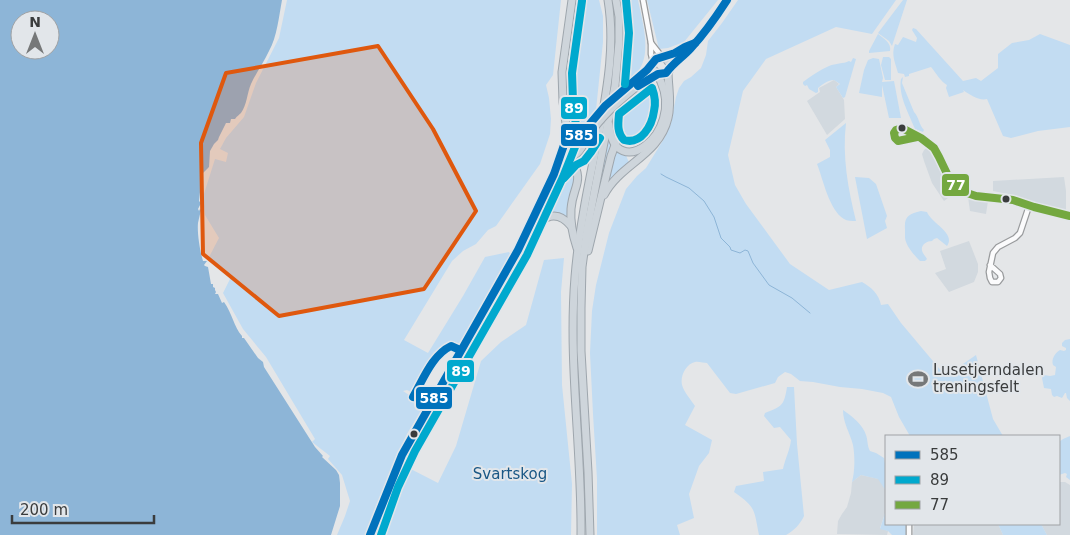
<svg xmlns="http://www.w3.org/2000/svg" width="1070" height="535" font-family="'DejaVu Sans',sans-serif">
  <rect width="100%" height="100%" fill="#e4e6e8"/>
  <g fill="#d2d9df">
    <path d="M834 80 839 84 836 87 844 100 845 119 827 135 807 101 820 92 819 88Z"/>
    <path d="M928 147 935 155 945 178 954 190 952 195 944 201 932 183 924 161 922 154 924 150Z"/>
    <path d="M1064 177 1066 191V212L1028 202 1018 196 993 191V181Z"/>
    <path d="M968 197 988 201 986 214 970 211Z"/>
    <path d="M969 241 978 264V272L974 282 949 292 935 273 946 269 940 251Z"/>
    <path d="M861 475 879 479 886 491V510L880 528 888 531 887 535 837 534 838 521 842 514 847 507 851 493 852 482Z"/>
    <path d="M1060 482H1065L1070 485V535H1047L1041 524H1059V483Z"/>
    <path d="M914 524H998L1003 535H913Z"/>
  </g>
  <g fill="#c2dcf2">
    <path d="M287 0H561L553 75 546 85 549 98 551 119 550 134 540 164 496 226 488 230 476 244 463 251 452 261 404 340 428 353 463 296 485 257 509 252 511 255 461 343 449 344 444 347 436 357 423 378 419 381 411 392 407 390 403 391 424 405V408C418 416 412 425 407 434 391 466 379 501 366 535H337L345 516 350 501 342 475 328 459 330 456 312 442 315 439 266 357 243 329 223 293 230 279 226 270 208 259 219 238 205 215 203 197 215 159 226 162 228 153 220 149 226 138 244 117 256 83 279 38Z"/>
    <path d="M576 0H599L603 16V42L596 110 582 125 578 127 570 120 567 111 566 82Z"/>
    <path d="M621 0H638C642 20 652 52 639 70 635 77 627 80 620 84L623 60 625 37Z"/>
    <path d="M647 0H718L684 42 668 48 659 49Z"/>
    <path d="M738 0H896L872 34 836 27 766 59 743 91 728 155 735 185 746 204 790 264 829 290 862 282C871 287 879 294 881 305L888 304 901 323 943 373H950L976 355 993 419 1003 436H910L899 417 891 397 883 393 862 389 840 387 813 382 800 381 791 374 785 372 778 377 775 383 736 394 730 393 707 363C704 363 698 361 695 362 686 364 680 376 682 385 684 392 691 400 695 406L685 425 712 440 709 453 699 466 689 494 694 518 677 525 680 535H597V479L593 414 590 353 592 311 596 285 609 233 626 189 637 176 646 168 665 137 671 123 676 97 679 88 684 81 691 77 701 68 706 55 708 41 722 23Z"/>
    <path d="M903 0H907L892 46 889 41 878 33Z"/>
    <path d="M913 28 916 29 963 81 976 78 981 81 998 68V54L1012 43 1029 40 1040 34 1070 45V127L1038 131 1011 138 1003 136 987 99C979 101 970 95 963 90L964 92 949 97 946 88 947 85C941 82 936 73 931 67L909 74V76L905 77 904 74 898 73C895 62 891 55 895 44L898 45 903 37 916 42 917 38 912 30Z"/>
    <path d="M878 34C883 38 892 43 890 51L869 53V51Z"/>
    <path d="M883 57H889L891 59V80H885L881 65Z"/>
    <path d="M853 58 856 59 845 97 843 98 836 87 840 84 834 80C828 80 823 84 818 88V92L816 93 809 89 807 85 805 86 803 84V82C811 76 820 70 829 66 836 63 843 64 849 61L851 62Z"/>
    <path d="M873 58 879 59 883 78 882 82 894 81 901 118H889L882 85V97L859 93 864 70 868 60Z"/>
    <path d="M903 77 902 83 914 112C919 117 919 125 924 130L923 132 915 129C909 114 898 95 901 79Z"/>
    <path d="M654 82 658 91 657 114 650 131 641 139 628 141 623 134 618 109 645 86Z"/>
    <path d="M846 123C842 156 848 189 856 221 852 221 847 221 844 219 829 210 823 179 817 164L830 157V150L825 140Z"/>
    <path d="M607 135 612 146 593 214Z"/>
    <path d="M615 149 626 154 627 158 630 164 607 186Z"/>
    <path d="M569 161 576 173 568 219 563 216 534 222 557 173Z"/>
    <path d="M855 177 869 178 876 184 887 216 885 221 887 228 867 239Z"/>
    <path d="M921 211 927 212C932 224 956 233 947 246L937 238 934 239 932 241C926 241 919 246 923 253 924 255 926 257 927 259L925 261H920C914 255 906 246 905 238 905 235 905 232 905 229 904 216 909 214 921 211Z"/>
    <path d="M564 258 561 292 562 385 572 484 571 535H374L390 488 401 464 438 483 456 446 481 361 501 342 526 325 544 260Z"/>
    <path d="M1070 339V401L1067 398 1066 393H1065L1062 398 1057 396 1054 397 1052 395 1051 389 1044 388 1042 378 1044 375 1050 376 1055 375 1056 367 1053 365C1051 359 1055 353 1060 350L1064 351 1066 350V348L1062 346V343L1065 340Z"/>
    <path d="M787 387H794L797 444 804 516C801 523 794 531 786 535H759C754 510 756 507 734 492L736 486 764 481 763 472 783 469C785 459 790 450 791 440L780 427 774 428 764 416 765 413C782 406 784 406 787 387Z"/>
    <path d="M843 410C852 416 863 425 866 435 868 440 867 446 870 451L876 453 884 458 886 469V491L878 479 861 475 852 482C855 471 855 456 853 445 850 433 843 423 843 410Z"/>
    <path d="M1070 434V480L1066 477 1067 474 1065 473 1059 475V442L1063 439 1070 436Z"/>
    <path d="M886 510V524H906V535H892L888 531 880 529Z"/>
    <path d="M998 524H1041L1047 535H1003Z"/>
  </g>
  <path fill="#8db5d7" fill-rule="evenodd" d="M0 0H282C279 16 277 37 269 51 264 62 256 73 251 84 247 93 247 105 241 113 239 115 237 116 235 119H231L230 123H226L219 137 218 140 214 144 210 151 209 167 203 173V182L201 183 199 201 201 203 198 209 199 211 200 209 201 210C200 214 199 218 198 223 197 233 200 251 203 261H207L204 265 205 266 208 267 211 284H213V287L215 288V290L216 292 215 294H218L222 303 224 302C232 313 234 327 242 336V338H244L258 358 263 362 264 367 315 447 323 456 322 457 336 470 339 475 340 483V506L331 535H0ZM20 20H50V50H20Z"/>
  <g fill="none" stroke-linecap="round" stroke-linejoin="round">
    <path stroke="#8db5d7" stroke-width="1" d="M661 174 666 177 689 188 704 201 714 217 721 238 730 247 731 250 740 253 745 250 748 251 753 263 769 285 792 298 810 313"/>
    <defs>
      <g id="minor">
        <path d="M643 0 651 43V54L653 62"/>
        <path d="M651 43 662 57"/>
        <path d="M917 137 898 141 895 138 894 133 896 130 902 128C913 134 929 141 937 152 944 164 945 179 958 188 972 199 994 197 1010 200 1017 201 1022 204 1029 206 1042 210 1056 212 1070 216"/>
        <path d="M990 265 1000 274 1001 278 998 282H992L990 278 989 272 993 253 998 247 1015 238 1020 233 1029 206"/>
        <path d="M909 535V524"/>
      </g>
      <g id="major">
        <path d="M664 57 675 53 694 43"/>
        <path d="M670 67 689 50 706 31 727 0"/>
        <path d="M556 172 570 157"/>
        <path d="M370 535 402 455 518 250 554 174 563 149"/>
      </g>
      <g id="highway">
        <path d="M572 0 562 72 563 102 567 131 563 148 564 153 570 157C579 155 583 145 587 138"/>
        <path d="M634 80 647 70 656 59 662 57C668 59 674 67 667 73 662 76 663 74 658 74 652 75 645 80 640 84"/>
        <path d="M609 125C615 185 684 133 661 82 659 79 660 76 658 74 657 72 654 71 653 69L652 64"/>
        <path d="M565 144 584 131"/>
        <path d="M571 157C585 184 573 184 571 209 570 222 573 236 577 248"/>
        <path d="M604 195C621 163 659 156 668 118 672 102 668 87 668 71"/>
        <path d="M525 236C539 221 554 205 571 226"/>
        <path d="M588 251 611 156 618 137V128L613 104"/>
        <path d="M581 535C582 449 568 363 575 277 579 227 590 177 600 128 608 85 615 43 608 0"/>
        <path d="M590 535 588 472 581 351V308L582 267 587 230 615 86 619 42V17L616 0"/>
      </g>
    </defs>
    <use href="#minor" stroke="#999b9d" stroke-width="7"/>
    <use href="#major" stroke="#9ea6ad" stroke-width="8"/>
    <use href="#highway" stroke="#9ea6ad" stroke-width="9"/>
    <use href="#minor" stroke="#fbfbfc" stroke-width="4.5"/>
    <use href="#major" stroke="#e1e4e8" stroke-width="5.5"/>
    <use href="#highway" stroke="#ced5db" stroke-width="7"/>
    <defs>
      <g id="highway-bridge">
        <path d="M584 131 609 102 634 80"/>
        <path d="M587 138C601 116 620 100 640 84"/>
      </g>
    </defs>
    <use href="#highway-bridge" stroke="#9ea6ad" stroke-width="9" stroke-linecap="butt"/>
    <use href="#highway-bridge" stroke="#ced5db" stroke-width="7"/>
    <defs>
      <g id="bus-1">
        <path d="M638 86 658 74 666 73C673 63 683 57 691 48 705 33 716 17 727 0"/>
        <path d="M413 397C423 380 432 355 451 346L460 350"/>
        <path d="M370 535 402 455 518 250 554 174 564 145 583 132 605 106 647 70 656 59 675 53 685 47 695 43"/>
      </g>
      <g id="bus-2">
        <path d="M625 84 629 33 626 0"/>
        <path d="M652 88C655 96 656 103 654 111 652 126 641 145 624 140 617 133 618 124 619 114Z"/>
        <path d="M564 178 576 165 584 161 591 152 600 138"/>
        <path d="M381 535 398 487 415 451 527 255 563 177 575 147 577 134 573 101 572 73 582 1"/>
      </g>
      <path id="bus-3" d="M917 137 898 141 895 138 894 133 896 130 902 128 921 138 934 148 939 157 950 180 954 184 964 192 976 196 1013 200 1034 207 1070 216"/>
    </defs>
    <use href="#bus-1" stroke="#e2e6ea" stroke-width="11"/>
    <use href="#bus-2" stroke="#e2e6ea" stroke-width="11"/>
    <use href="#bus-3" stroke="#e2e6ea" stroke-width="11"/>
    <use href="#bus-1" stroke="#0072bc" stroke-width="8"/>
    <use href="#bus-2" stroke="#00a9ce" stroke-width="8"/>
    <use href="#bus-3" stroke="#74a840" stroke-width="8"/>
  </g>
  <path fill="#df580e" fill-opacity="0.2" stroke="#df580e" stroke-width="4" stroke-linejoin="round" d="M378 46 433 129 476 211 424 289 279 316 203 254 201 143 226 73Z"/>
  <defs>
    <symbol id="stadium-bare" viewBox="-9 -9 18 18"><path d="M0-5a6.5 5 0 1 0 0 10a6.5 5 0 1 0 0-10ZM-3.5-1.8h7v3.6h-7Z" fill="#767879" stroke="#e2e6ea" stroke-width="2.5" paint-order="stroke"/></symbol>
  </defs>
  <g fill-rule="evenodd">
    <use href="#stadium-bare" x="904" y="365" width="28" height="28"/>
  </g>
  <g fill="#3a3c3d" stroke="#e2e6ea" stroke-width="2">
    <circle cx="902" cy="128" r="4.5"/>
    <circle cx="1006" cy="199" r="4.5"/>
    <circle cx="414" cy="434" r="4.5"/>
  </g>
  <g text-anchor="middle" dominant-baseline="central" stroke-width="4" stroke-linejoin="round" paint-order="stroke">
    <g font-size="15" fill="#3a3c3d" stroke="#e2e6ea" text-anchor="start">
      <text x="933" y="370">Lusetjerndalen<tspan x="933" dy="17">treningsfelt</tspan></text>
    </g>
    <g font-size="15" fill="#195785" stroke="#e2e6ea">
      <text x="510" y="474">Svartskog</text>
    </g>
  </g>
  <g stroke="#e2e6ea" stroke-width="2">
    <rect x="560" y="96" width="28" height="24" rx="5" fill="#00a9ce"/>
    <rect x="560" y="123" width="38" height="24" rx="5" fill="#0072bc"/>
    <rect x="941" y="173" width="29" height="24" rx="5" fill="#74a840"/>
    <rect x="446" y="359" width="29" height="24" rx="5" fill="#00a9ce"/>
    <rect x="415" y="386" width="38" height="24" rx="5" fill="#0072bc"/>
  </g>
  <g font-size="14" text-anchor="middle" font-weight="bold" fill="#fff">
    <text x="574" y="113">89</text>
    <text x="579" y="140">585</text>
    <text x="956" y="190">77</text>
    <text x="461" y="376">89</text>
    <text x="434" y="403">585</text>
  </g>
  <rect x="885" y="435" width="175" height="90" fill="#e2e6ea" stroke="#9fa2a5"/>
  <rect x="895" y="451" width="25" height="8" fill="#0072bc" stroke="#9fa2a5"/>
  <text x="930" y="460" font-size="15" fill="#3a3c3d">585</text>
  <rect x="895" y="476" width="25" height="8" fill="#00a9ce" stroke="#9fa2a5"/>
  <text x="930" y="485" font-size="15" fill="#3a3c3d">89</text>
  <rect x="895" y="501" width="25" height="8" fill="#74a840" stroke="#9fa2a5"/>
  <text x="930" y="510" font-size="15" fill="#3a3c3d">77</text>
  <g transform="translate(35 35)"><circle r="24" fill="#e2e6ea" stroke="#9fa2a5"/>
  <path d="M0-4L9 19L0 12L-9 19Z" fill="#767879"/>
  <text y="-8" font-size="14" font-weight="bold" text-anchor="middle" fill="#3a3c3d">N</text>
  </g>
  <path d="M12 515v8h142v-8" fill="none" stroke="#3a3c3d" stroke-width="2.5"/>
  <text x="20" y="515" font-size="15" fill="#3a3c3d" stroke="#e2e6ea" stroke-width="4" paint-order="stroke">200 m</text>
</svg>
